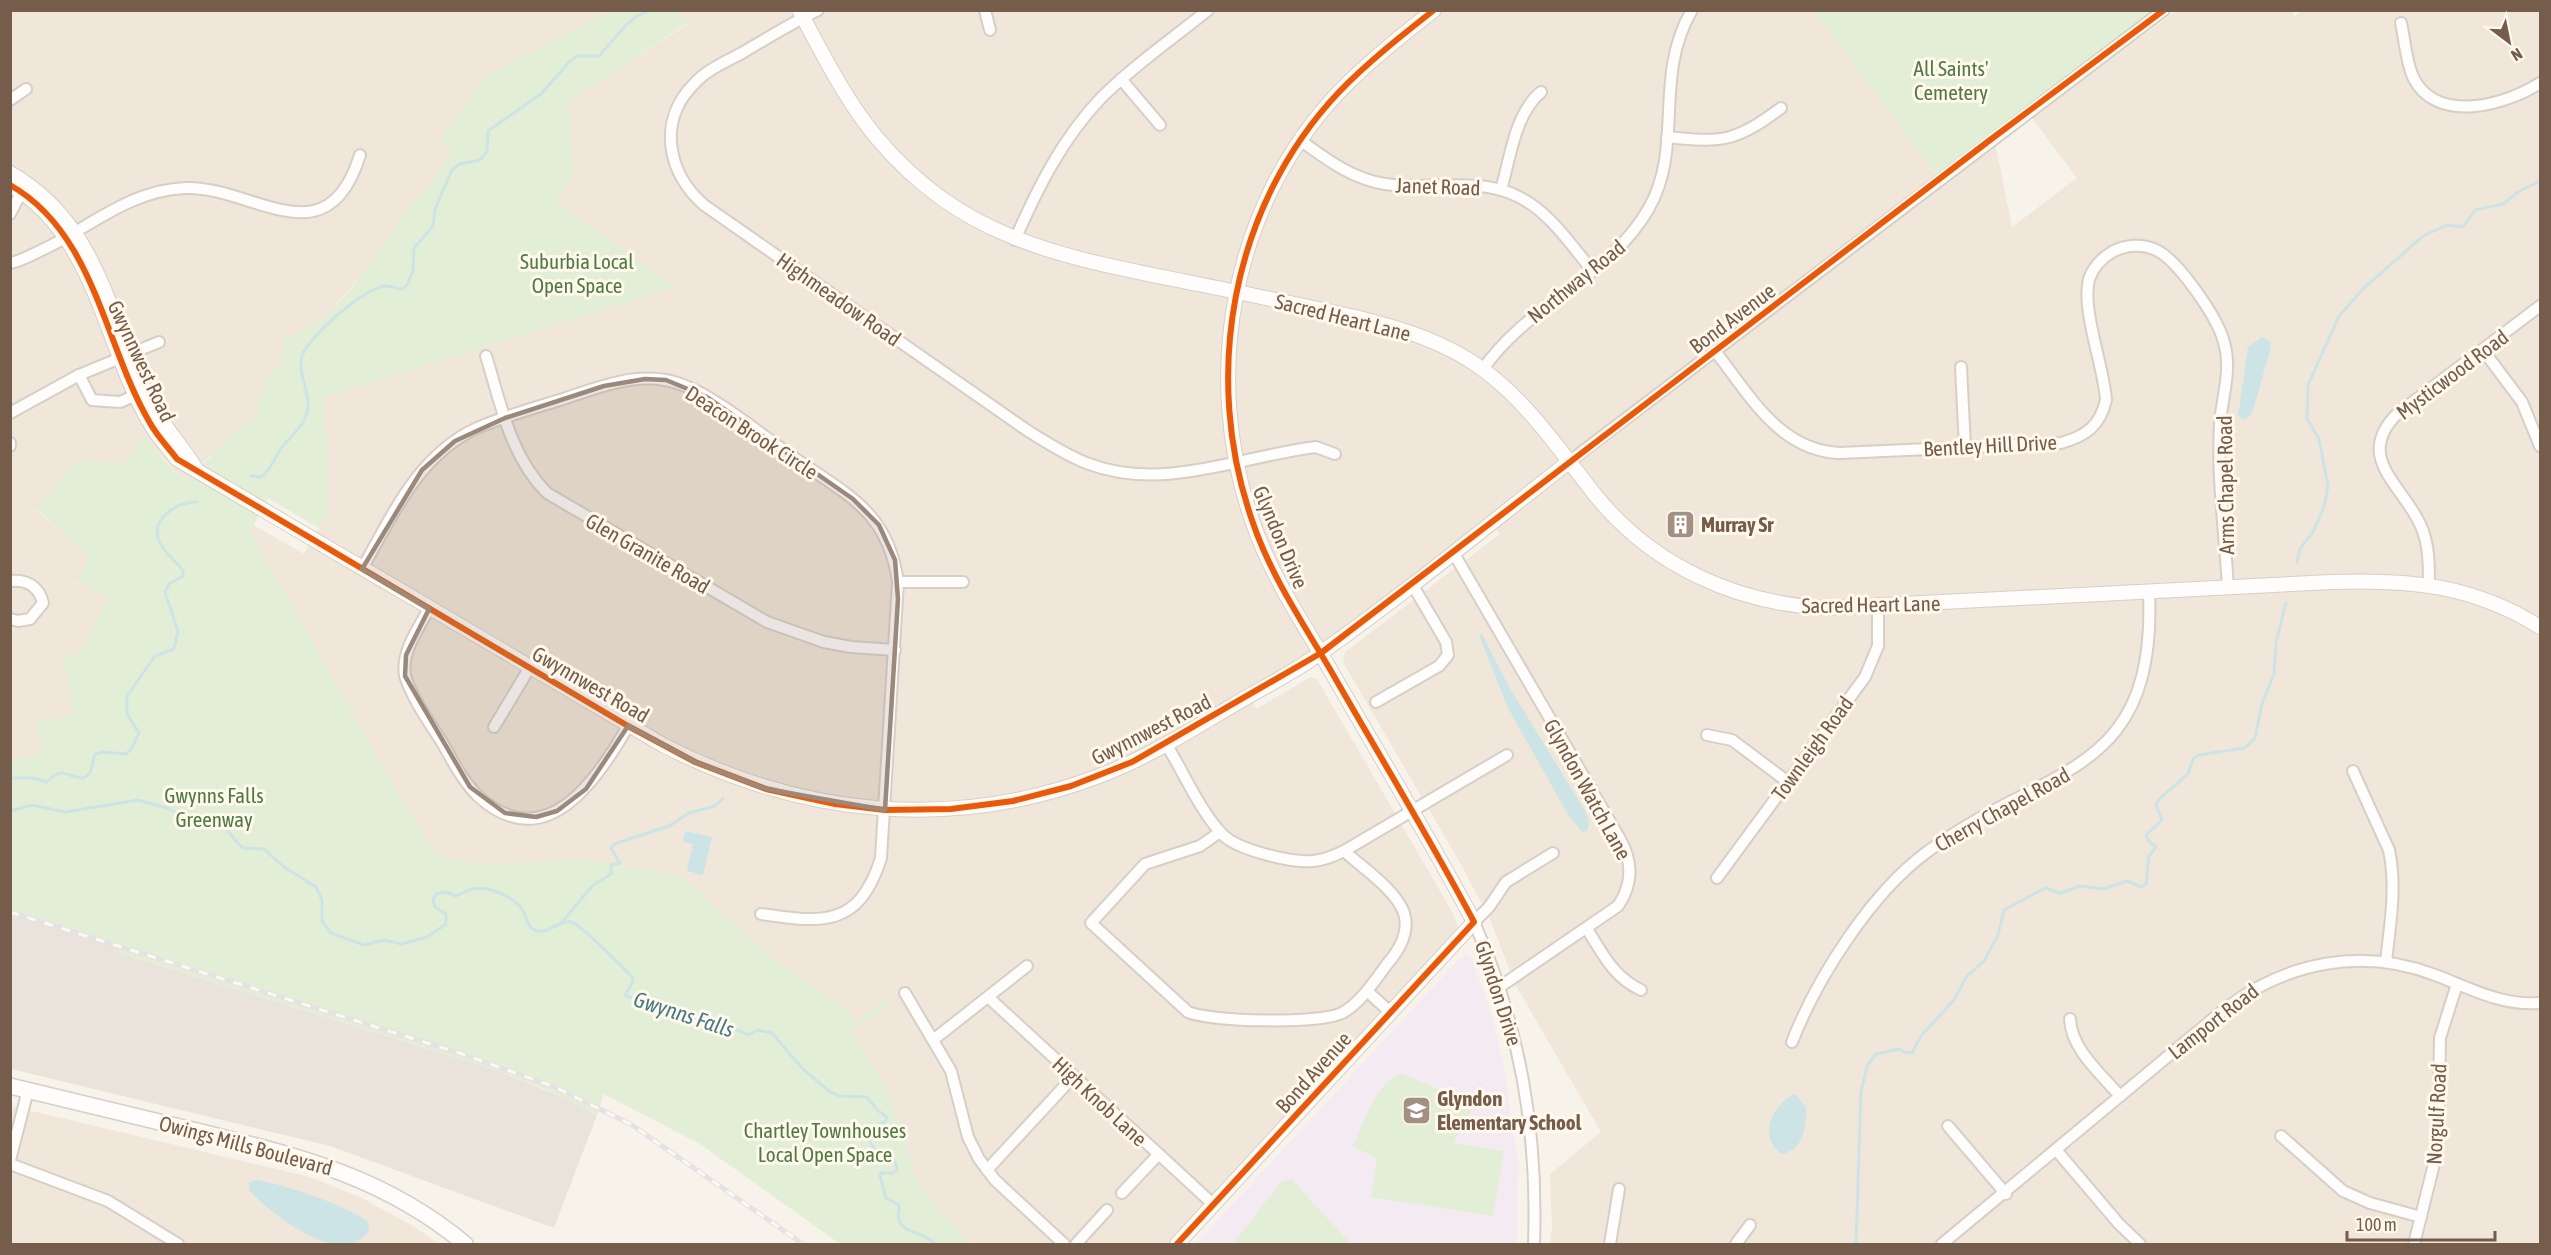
<svg xmlns="http://www.w3.org/2000/svg" width="2551" height="1255" font-family="'Asap Condensed',sans-serif">
  <rect width="100%" height="100%" fill="#f7f3eb"/>
  <g fill="#f0e6d9">
    <path d="M2291 10 2295 16 2302 10 2540 11V1244H1550L1552 1229 1550 1174 1601 1132 1515 984 1490 919 1459 861 1343 662 1345 652 1500 534 1492 523 1249 697 1256 709 1311 677 1317 679 1454 915 1458 928 1252 1151 1170 1244H972L936 1207 924 1191 914 1173 888 1091 852 1031 888 998 856 1023 848 1010 772 958 534 864 485 865 437 856 403 802 250 532 252 524 304 554 328 512V442L322 398 675 287 555 202 574 175 568 102 689 23 677 11H1814L1942 183 1995 142 2012 227 2077 178 2032 118 2176 11Z"/>
    <path d="M10 11H610L486 76 439 141 453 146 433 181 409 206 367 269 322 320 285 339 280 364 267 378 254 420 183 479 156 450 124 464 79 460 36 509 88 555 84 570 75 581 109 598 77 658 61 650 76 714 36 723 42 753 11 760Z"/>
    <path d="M11 1106 310 1177 360 1197 413 1226 439 1244H11Z"/>
  </g>
  <path fill="#eae3dc" d="M11 910 121 945 119 953 496 1070 572 1101 597 1115 554 1228 330 1146 11 1069Z"/>
  <path fill="#f4eaf2" d="M1467 955 1472 959 1492 1016 1505 1072 1518 1164 1517 1244H1196L1459 959Z"/>
  <g fill="#e3eed6">
    <path d="M610 11H683L679 13 689 22 568 102 574 175 555 202 676 287 322 398 328 442V512L319 528 268 498 250 532 403 802 437 856 485 865 584 859 682 876 772 958 848 1010 856 1023 888 998 890 1005 852 1031 888 1091 914 1173 924 1191 936 1207 972 1244H840L700 1144 604 1094 597 1115 547 1090 496 1070 119 953 121 945 11 910 10 760 42 753 35 723 75 714 61 650 77 658 108 598 75 580 84 570 88 555 36 508 79 460 124 464 144 434 163 459 183 479 212 456 243 423 254 420 267 378 280 364 285 339 322 320 349 291 367 269 409 206 433 181 453 146 439 141 486 76Z"/>
    <path d="M1814 11H2157L1938 177Z"/>
    <path d="M1401 1073 1473 1104 1468 1119 1453 1143 1504 1151 1493 1216 1371 1197 1377 1159 1353 1146C1364 1121 1375 1084 1401 1073Z"/>
    <path d="M1292 1180 1351 1244H1233L1282 1181Z"/>
  </g>
  <g fill="#cde4e7">
    <path d="M2262 337 2271 342 2270 350 2254 407 2250 416 2244 420 2238 416 2248 347Z"/>
    <path d="M1482 634 1508 685 1585 811 1589 823 1587 830 1582 832 1567 813 1507 706 1479 635Z"/>
    <path d="M685 831 712 837 703 875 687 871 693 844 683 842Z"/>
    <path d="M1795 1094 1806 1107C1806 1126 1804 1150 1782 1154 1757 1138 1772 1104 1795 1094Z"/>
    <path d="M255 1180C281 1183 349 1206 368 1222L369 1231C364 1237 357 1243 350 1244 319 1251 268 1211 249 1190V1183Z"/>
  </g>
  <g fill="none" stroke-linecap="round" stroke-linejoin="round">
    <g stroke="#cde4e7" stroke-width="3">
      <path d="M251 476 261 477C271 470 275 457 282 447 292 435 307 424 308 406 309 389 297 372 302 356 308 337 365 287 385 286 391 286 396 289 403 289L407 285 413 271 414 248 433 226 435 209 452 170 459 164 480 160 487 152 488 131 541 94 572 59 578 56H599L627 24 637 16 650 10"/>
      <path d="M2297 562 2300 549 2313 532 2324 507 2328 486 2319 439 2307 419 2308 385 2339 316 2364 288 2423 236 2447 225 2463 227 2475 210 2503 204 2518 192 2540 181"/>
      <path d="M10 778H34L47 782C64 764 65 778 84 778L90 773 95 754 103 752 126 754 132 748 139 733 127 714V696L155 656 174 649 178 631 165 592 169 584 183 576V571C176 560 165 555 159 541 150 519 178 501 196 502"/>
      <path d="M10 790V804"/>
      <path d="M10 811 32 805 65 812 138 800 167 808 193 821C198 821 202 818 207 817 223 817 232 840 243 848L264 849 284 867 316 887 322 900V921L331 933 364 945 384 940 402 944 427 937 446 924V914L435 907 433 900 436 894 446 892 456 896C461 894 467 890 473 889 487 885 514 897 522 909 526 915 526 924 533 929 545 938 559 919 572 922 578 923 625 969 632 977L633 982 625 995 663 1011 679 1009 705 1016 749 1035 757 1030 772 1033 803 1069 830 1092 840 1096 867 1097 877 1110 887 1117 885 1122 871 1128 867 1136 874 1149C885 1156 895 1153 897 1170L892 1173H881L880 1176 886 1198 899 1205C900 1210 897 1215 899 1220 903 1234 926 1232 935 1244"/>
      <path d="M562 922 593 885 611 874V865L620 863 611 848 614 844 669 826 689 813 715 806 723 798"/>
      <path d="M1856 1244 1861 1092 1867 1066 1876 1054 1899 1049 1904 1052 1912 1053 1921 1036 1954 1000 1967 976 1984 961 1998 935 2004 910 2045 888 2061 893 2080 886 2103 889 2127 881 2141 887 2146 884 2149 856 2156 847 2148 840 2146 835 2162 820 2156 805 2158 800 2188 774 2193 759 2199 755 2245 748 2255 738 2262 704 2274 674 2276 642 2286 603"/>
    </g>
    <defs>
      <g id="minor">
        <path d="M818 10C792 23 767 38 742 53 725 62 706 70 693 85 657 122 668 174 704 205L1028 431C1048 443 1067 456 1089 464 1164 492 1241 456 1316 447L1335 454"/>
        <path d="M985 10 990 30"/>
        <path d="M2401 23C2405 41 2406 61 2413 77 2436 125 2506 105 2540 83"/>
        <path d="M1121 79 1160 125"/>
        <path d="M10 100 26 89"/>
        <path d="M1667 137C1723 143 1735 142 1781 108"/>
        <path d="M1300 140C1326 159 1352 179 1385 184 1429 191 1475 176 1517 196 1549 211 1570 244 1592 270"/>
        <path d="M1501 190C1510 159 1515 113 1541 92"/>
        <path d="M10 214 24 187"/>
        <path d="M1015 240C1037 189 1062 139 1101 98 1133 66 1172 39 1208 10"/>
        <path d="M10 263C22 261 33 254 44 249 92 226 130 190 186 188 253 186 327 262 360 155"/>
        <path d="M2483 350 2522 402 2540 446"/>
        <path d="M1715 351C1749 394 1779 451 1840 453L2061 443C2086 436 2100 426 2106 400 2104 367 2081 309 2089 279 2093 268 2102 258 2112 252 2125 245 2142 243 2156 250 2178 260 2216 316 2223 339 2233 369 2222 395 2220 424 2217 478 2225 534 2228 588"/>
        <path d="M486 356C501 404 510 456 547 493L767 622 824 642 851 647 895 650"/>
        <path d="M1961 367 1965 447"/>
        <path d="M1483 369C1528 304 1610 277 1649 208 1684 146 1653 76 1692 10"/>
        <path d="M79 375 92 400 120 402 143 392"/>
        <path d="M10 413 79 375 159 342"/>
        <path d="M10 443V446"/>
        <path d="M1570 461 2164 10"/>
        <path d="M1453 552 1620 839C1633 862 1633 884 1618 906L1501 986"/>
        <path d="M362 569C392 516 418 455 477 428 505 416 534 408 563 399 596 388 630 374 665 380 705 386 761 435 796 459 849 496 888 512 898 582L881 858C859 928 822 923 761 914"/>
        <path d="M10 581C27 579 39 587 43 603L30 619 18 621 10 619"/>
        <path d="M898 582H963"/>
        <path d="M2429 584C2429 563 2429 543 2420 524 2402 485 2354 457 2397 414L2540 306"/>
        <path d="M429 609C418 629 401 652 405 676 413 700 429 722 443 744 453 762 464 783 479 797 546 857 598 779 628 726"/>
        <path d="M1376 702 1439 666 1448 655 1446 642 1412 584"/>
        <path d="M494 727 530 667"/>
        <path d="M1707 735 1732 740 1788 782"/>
        <path d="M1166 744C1183 771 1200 811 1222 834 1237 850 1292 863 1313 861 1324 860 1334 856 1344 851L1507 755"/>
        <path d="M2353 771 2389 850C2397 887 2390 924 2386 962"/>
        <path d="M1220 832 1200 846 1145 864 1091 923 1188 1012C1211 1022 1319 1024 1342 1013 1361 1003 1375 980 1388 963 1399 950 1410 932 1404 913 1395 889 1363 868 1344 851"/>
        <path d="M1717 878 1865 677 1878 646V607"/>
        <path d="M1587 929C1603 954 1613 977 1641 990"/>
        <path d="M1367 991 1390 1012"/>
        <path d="M905 993 951 1071 968 1137 979 1159 995 1180 1064 1244"/>
        <path d="M988 997 1214 1205"/>
        <path d="M2070 1019C2071 1049 2101 1074 2120 1096"/>
        <path d="M933 1040 1027 966"/>
        <path d="M1792 1042C1817 978 1871 893 1927 852 2045 764 2157 780 2149 592"/>
        <path d="M1948 1126 2006 1194"/>
        <path d="M2281 1136 2343 1191 2370 1203 2421 1217"/>
        <path d="M2057 1151 2119 1224 2140 1244"/>
        <path d="M10 1160 28 1090"/>
        <path d="M10 1164 108 1201 178 1244"/>
        <path d="M987 1170 1073 1077"/>
        <path d="M1122 1193 1158 1155"/>
        <path d="M1076 1244 1107 1210"/>
        <path d="M1534 1244C1538 1130 1520 1027 1474 922L1489 907 1506 882 1553 853"/>
        <path d="M1610 1244 1619 1189"/>
        <path d="M1736 1244 1750 1225"/>
        <path d="M1942 1244 2226 1008C2287 962 2362 947 2435 975 2470 988 2501 1006 2540 1003"/>
        <path d="M2414 1244 2438 1148 2440 1038 2457 984"/>
      </g>
      <g id="tertiary">
        <path d="M799 10C823 54 845 100 877 138 962 239 1059 256 1182 281 1240 292 1298 305 1355 317 1400 328 1447 342 1485 371 1530 405 1561 452 1596 496 1653 566 1737 604 1826 608L2331 582C2409 579 2473 585 2540 627"/>
        <path d="M10 173C100 224 108 319 151 403 163 426 181 445 195 467"/>
        <path d="M10 185C95 233 104 345 150 423 157 436 168 447 177 459L663 745C801 816 952 832 1099 776 1145 759 1187 732 1230 707 1260 689 1293 673 1322 652 1407 592 1488 525 1570 461"/>
        <path d="M1177 1244 1474 922C1429 837 1379 755 1331 671 1303 623 1271 576 1253 523 1201 377 1231 206 1339 92 1368 62 1401 36 1434 10"/>
      </g>
      <path id="secondary" d="M10 1086C75 1102 140 1117 205 1133 302 1157 386 1178 465 1244"/>
    </defs>
    <use href="#minor" stroke="#d6cfc8" stroke-width="14"/>
    <use href="#tertiary" stroke="#d6cfc8" stroke-width="16"/>
    <use href="#secondary" stroke="#d6cfc8" stroke-width="18"/>
    <use href="#minor" stroke="#fefdfc" stroke-width="10"/>
    <use href="#tertiary" stroke="#fefdfc" stroke-width="14"/>
    <use href="#secondary" stroke="#fefdfc" stroke-width="15"/>
    <defs>
      <path id="rail" d="M10 912 459 1053 555 1087 632 1125 803 1244"/>
    </defs>
    <use href="#rail" stroke="#e5e2e5" stroke-width="5"/>
    <use href="#rail" stroke="#fff8ec" stroke-width="3" stroke-dasharray="9" stroke-linecap="butt"/>
    <defs>
      <g id="cycleway">
        <path d="M10 185C95 233 104 345 150 423 157 436 168 447 177 459L628 726 695 762 766 789 835 804 885 810 951 809 1013 801 1071 786 1132 762 1321 653 1990 140 2164 10"/>
        <path d="M1177 1244 1474 922C1429 837 1379 755 1331 671 1303 623 1271 576 1253 523 1201 377 1231 206 1339 92 1368 62 1401 36 1434 10"/>
      </g>
    </defs>
    <use href="#cycleway" stroke="#fff8ec" stroke-width="10"/>
    <use href="#cycleway" stroke="#e8590c" stroke-width="6"/>
  </g>
  <path fill="#9b897b" fill-opacity="0.2" stroke="#9b897b" stroke-width="4.5" stroke-linejoin="round" d="M645 379 666 380 707 397 853 499 879 525 895 560 898 599 885 810 766 789 695 762 628 726 586 789 557 811 536 817 505 813 470 787 405 676 406 655 429 609 362 569 422 470 455 441 505 418 604 386Z"/>
  <defs>
    <symbol id="building-square" viewBox="-11 -11 22 22"><rect x="-9" y="-9" width="18" height="18" rx="4" fill="#a29183" stroke="#fff8ec"/><path d="M-4-6H4V6H1V3H-1V6H-4ZM-2.5-4.3h1.7v1.8h-1.7ZM.8-4.3h1.7v1.8H.8ZM-2.5-1h1.7V.8h-1.7ZM.8-1h1.7V.8H.8Z" fill="#fff"/></symbol>
    <symbol id="school-square" viewBox="-11 -11 22 22"><rect x="-9" y="-9" width="18" height="18" rx="4" fill="#a29183" stroke="#fff8ec"/><path d="M0-5L7-2L0 1L-7-2ZM-4 1L0 2.5L4 1V4Q0 6-4 4Z" fill="#fff"/></symbol>
  </defs>
  <g fill-rule="evenodd">
    <use href="#building-square" x="1664" y="508" width="33" height="33"/>
    <use href="#school-square" x="1400" y="1094" width="33" height="33"/>
  </g>
  <g text-anchor="middle" dominant-baseline="central" stroke-width="6" stroke-linejoin="round" paint-order="stroke">
    <g font-size="21" fill="#517a43" stroke="#fff8ec">
      <text x="1951" y="68">All Saints'<tspan x="1951" dy="24">Cemetery</tspan></text>
      <text x="577" y="261">Suburbia Local<tspan x="577" dy="24">Open Space</tspan></text>
      <text x="214" y="795">Gwynns Falls<tspan x="214" dy="24">Greenway</tspan></text>
      <text x="825" y="1130">Chartley Townhouses<tspan x="825" dy="24">Local Open Space</tspan></text>
    </g>
    <g font-size="21" fill="#755c4b" stroke="#fff8ec">
      <text transform="translate(1438 186) rotate(2)">Janet Road</text>
      <text transform="translate(1576 281) rotate(-39)">Northway Road</text>
      <text transform="translate(839 299) rotate(35)">Highmeadow Road</text>
      <text transform="translate(1343 317) rotate(14)">Sacred Heart Lane</text>
      <text transform="translate(1732 318) rotate(-37)">Bond Avenue</text>
      <text transform="translate(142 361) rotate(65)">Gwynnwest Road</text>
      <text transform="translate(2452 374) rotate(-37)">Mysticwood Road</text>
      <text transform="translate(752 432) rotate(33)">Deacon Brook Circle</text>
      <text transform="translate(1990 445) rotate(-3)">Bentley Hill Drive</text>
      <text transform="translate(2225 485) rotate(-91)">Arms Chapel Road</text>
      <text transform="translate(1281 537) rotate(67)">Glyndon Drive</text>
      <text transform="translate(648 553) rotate(30)">Glen Granite Road</text>
      <text transform="translate(1871 604) rotate(-1)">Sacred Heart Lane</text>
      <text transform="translate(591 684) rotate(30)">Gwynnwest Road</text>
      <text transform="translate(1151 729) rotate(-27)">Gwynnwest Road</text>
      <text transform="translate(1812 748) rotate(-54)">Townleigh Road</text>
      <text transform="translate(1588 789) rotate(61)">Glyndon Watch Lane</text>
      <text transform="translate(2002 809) rotate(-29)">Cherry Chapel Road</text>
      <text transform="translate(1499 993) rotate(72)">Glyndon Drive</text>
      <text transform="translate(2213 1021) rotate(-38)">Lamport Road</text>
      <text transform="translate(1313 1072) rotate(-48)">Bond Avenue</text>
      <text transform="translate(1100 1101) rotate(43)">High Knob Lane</text>
      <text transform="translate(2436 1114) rotate(-87)">Norgulf Road</text>
      <text transform="translate(246 1145) rotate(15)">Owings Mills Boulevard</text>
    </g>
    <g font-size="21" font-weight="bold" fill="#755c4b" stroke="#fff8ec" text-anchor="start">
      <text x="1701" y="524">Murray Sr</text>
      <text x="1437" y="1098">Glyndon<tspan x="1437" dy="24">Elementary School</tspan></text>
    </g>
    <g font-size="22" font-style="italic" fill="#467a87" stroke="#fff8ec">
      <text transform="translate(684 1014) rotate(18)">Gwynns Falls</text>
    </g>
  </g>
  <rect width="2551" height="1255" fill="none" stroke="#755c4b" stroke-width="24"/>
  <g transform="translate(2509 42) rotate(148)" stroke="#fff8ec" stroke-width="4.5" paint-order="stroke">
  <path d="M0-4.5L10 22L0 15L-10 22Z" fill="#755c4b"/>
  <text y="-9" font-size="16" font-weight="bold" text-anchor="middle" fill="#755c4b">N</text>
  </g>
  <path d="M2347 1231v9h148v-9" fill="none" stroke="#755c4b" stroke-width="3"/>
  <text x="2356" y="1231" font-size="18" fill="#755c4b" stroke="#fff8ec" stroke-width="4.5" paint-order="stroke">100 m</text>
</svg>
